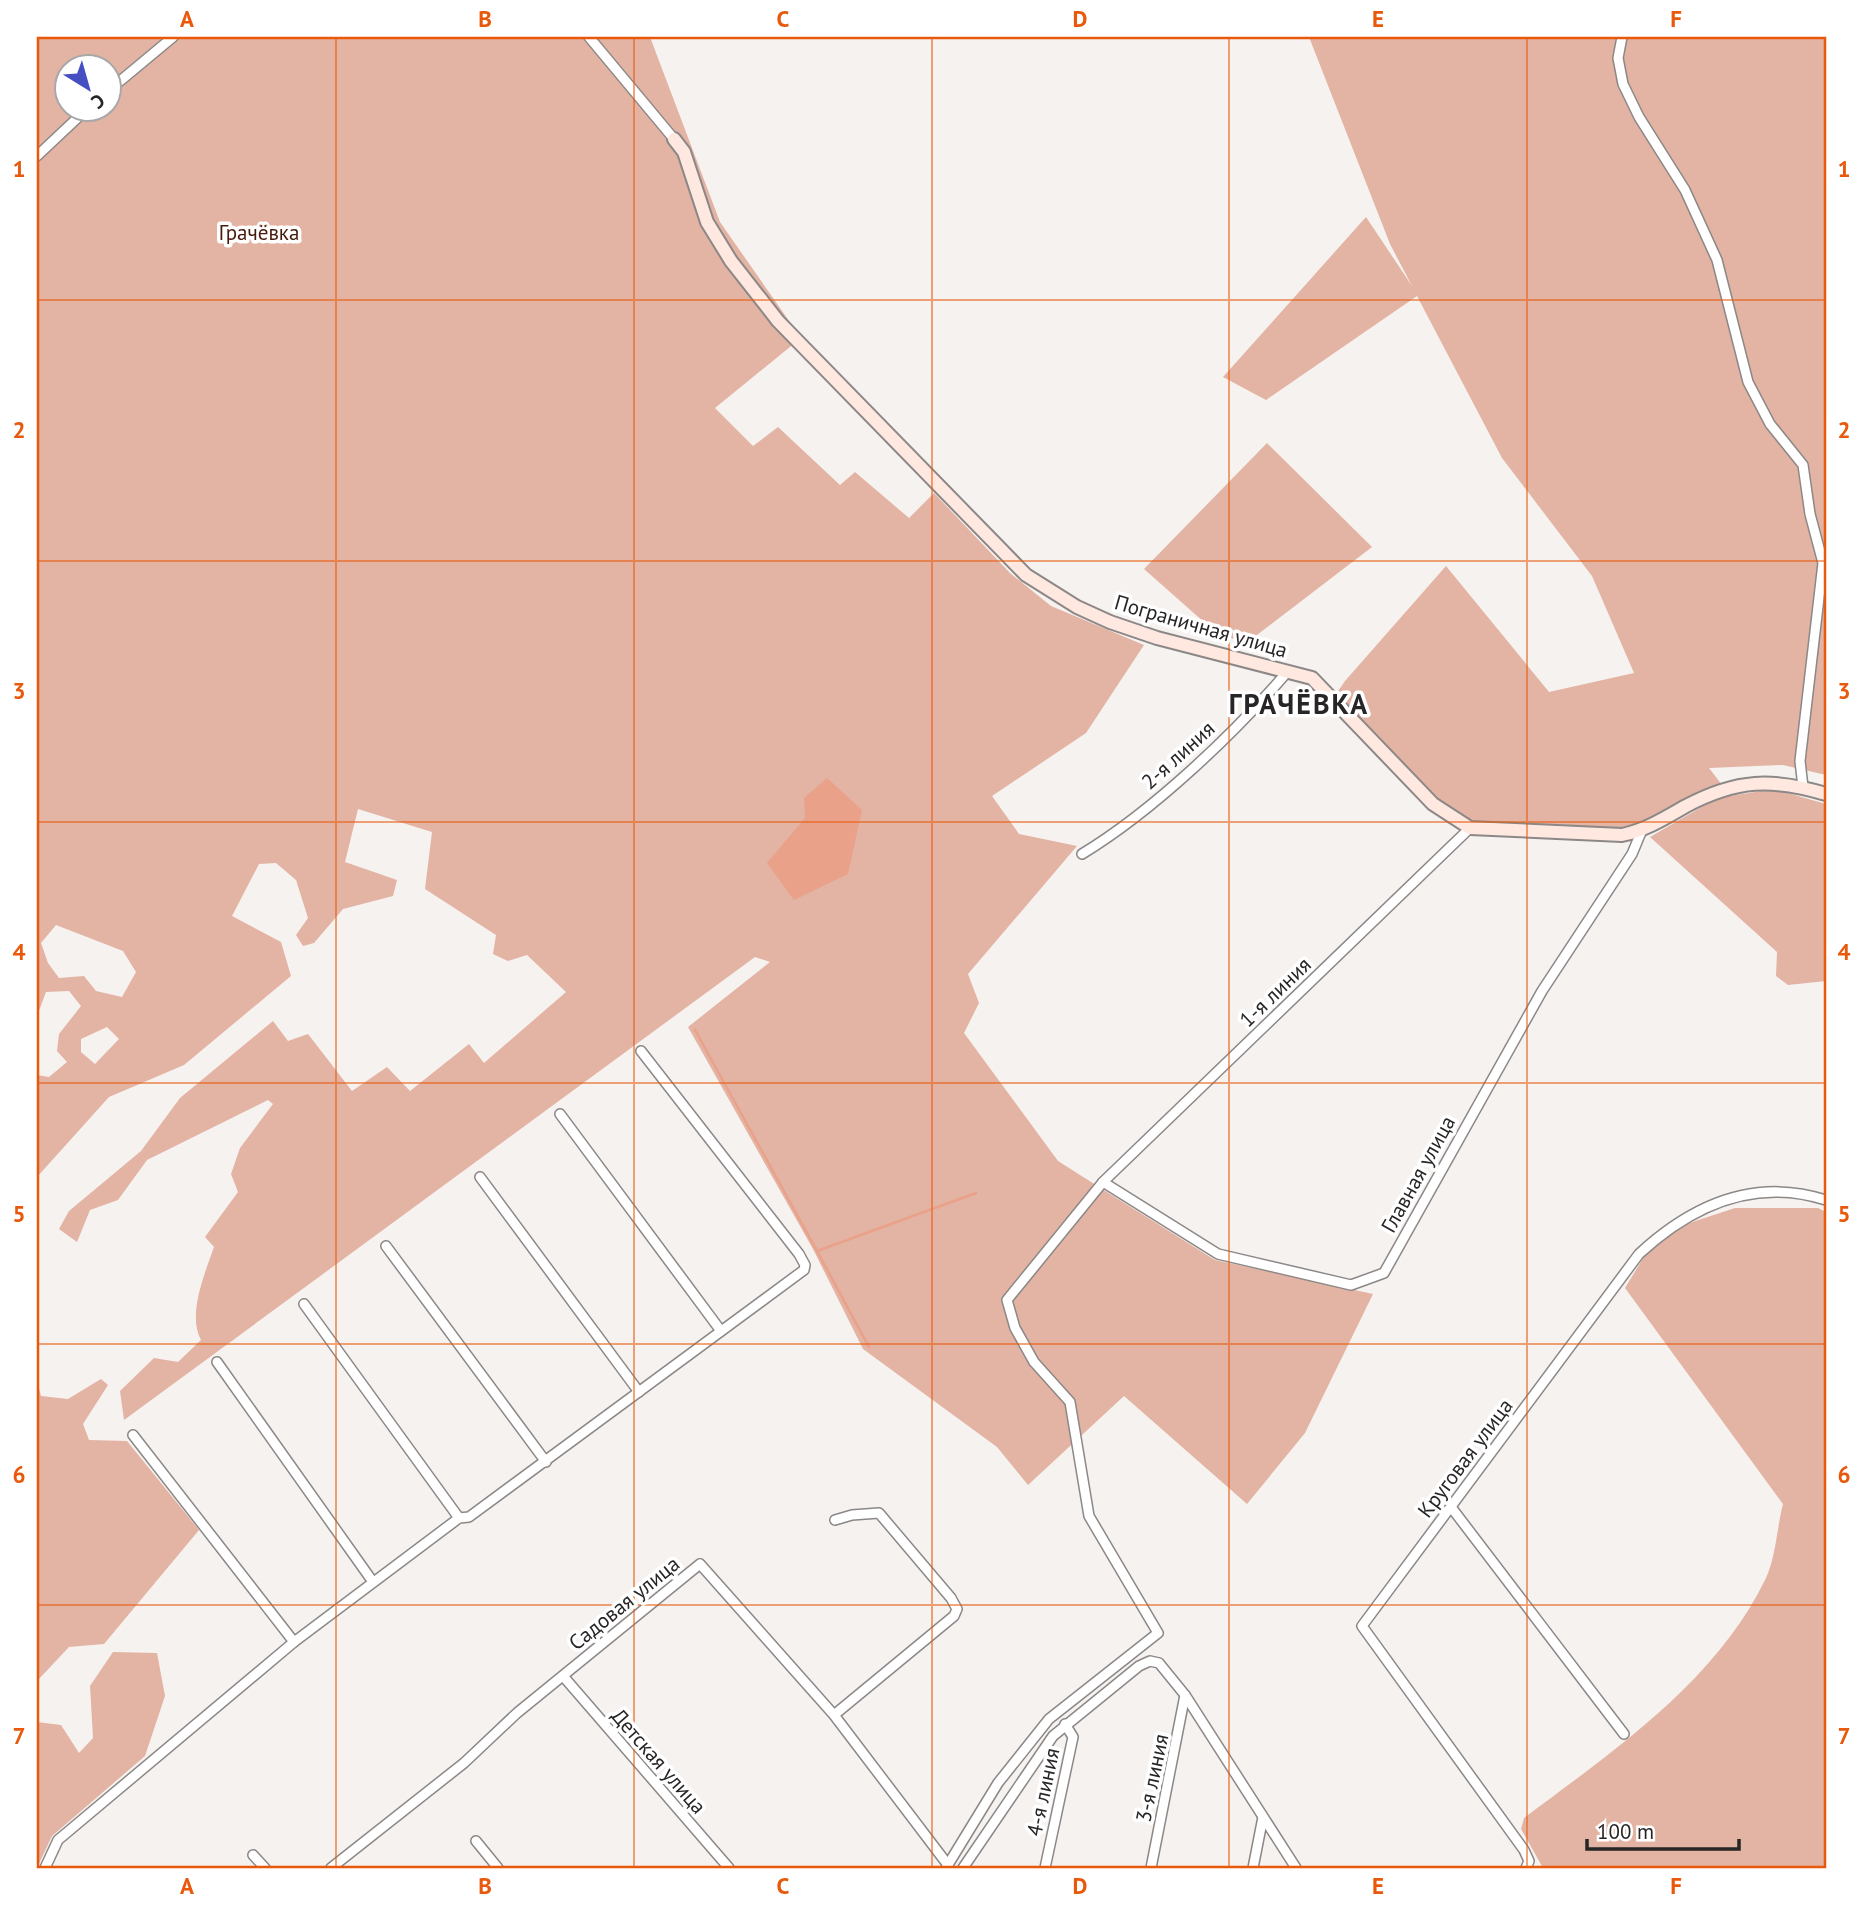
<svg xmlns="http://www.w3.org/2000/svg" width="1863" height="1905" font-family="'PT Sans',sans-serif">
  <rect width="100%" height="100%" fill="#f6f2f0"/>
  <g fill="#e3b3a3" fill-rule="evenodd">
    <path d="M37 37H650L720 222 801 338 715 408 753 446 778 427 840 485 855 472 909 518 934 493 1010 573 1051 606 1144 645 1086 733 992 796 1019 834 1077 846 968 974 979 1003 964 1033 1058 1161 1110 1194 1215 1260 1373 1294 1305 1433 1247 1504 1124 1396 1028 1485 997 1447 863 1349 813 1249 688 1027 770 962 755 957 124 1420 120 1391 154 1358 178 1362 201 1340C187 1315 205 1273 214 1247L205 1237 238 1192 231 1174 240 1148 273 1104 268 1100 147 1160 118 1200 90 1210 77 1242 59 1229 69 1211 141 1151 180 1098 273 1021 288 1041 308 1034 352 1091 387 1067 410 1091 469 1044 484 1063 566 992 527 955 508 961 493 954 496 935 425 889 432 832 358 809 345 862 397 880 393 896 343 909 314 943 303 946 296 935 308 918 296 880 276 863 259 864 232 916 281 942 291 976 184 1065 109 1097 37 1177V1075L49 1077 67 1062 57 1051 59 1034 81 1006 69 991 46 992 37 1016ZM66 66H108V108H66ZM56 925 123 951 136 972 122 997 96 991 84 976 59 978 48 963 41 943ZM107 1027 119 1039 95 1064 81 1052V1039Z"/>
    <path d="M1309 37H1826V775L1783 765 1709 768 1725 789 1642 830 1470 828 1332 700 1345 681 1446 566 1549 692 1634 673 1592 576 1502 458 1417 296 1266 400 1223 377 1366 217 1412 286 1390 244Z"/>
    <path d="M1267 443 1372 547 1245 644 1213 630 1144 569Z"/>
    <path d="M1774 789 1826 804V981L1788 985 1776 976 1777 952 1650 837 1717 798Z"/>
    <path d="M1735 1208H1818L1826 1212V1868H1543L1521 1829 1524 1818C1613 1751 1716 1682 1766 1578 1776 1556 1777 1527 1783 1504L1625 1288 1645 1255 1677 1227Z"/>
    <path d="M101 1379 108 1385 83 1424 89 1440 127 1441 199 1530 104 1644 69 1647 37 1681V1381L41 1396 68 1399Z"/>
    <path d="M113 1652 157 1653 165 1696 145 1756 52 1836 37 1868V1722L61 1725 79 1753 93 1738 90 1686Z"/>
  </g>
  <path fill="#eaa189" d="M827 778 862 810 848 874 794 900 767 863 805 818 804 798Z"/>
  <g fill="none" stroke-linecap="round" stroke-linejoin="round">
    <g stroke="#eaa189" stroke-width="2.5">
      <path d="M695 1030 817 1251 976 1193"/>
      <path d="M817 1251 869 1347"/>
    </g>
    <defs>
      <g id="street">
        <path d="M589 37 674 139"/>
        <path d="M1622 37 1618 58 1623 84 1639 117 1685 190 1717 260 1748 382 1770 424 1803 465 1810 514 1823 563 1800 761 1803 787"/>
        <path d="M108 91 173 37"/>
        <path d="M37 156 88 108"/>
        <path d="M1082 854C1153 811 1234 734 1288 671"/>
        <path d="M560 1114 721 1331"/>
        <path d="M480 1177 639 1392"/>
        <path d="M1103 1182 1218 1254 1351 1285 1384 1273 1542 991 1632 854 1642 830"/>
        <path d="M386 1246 546 1462"/>
        <path d="M304 1304 459 1518"/>
        <path d="M217 1362 373 1582"/>
        <path d="M133 1435 294 1642"/>
        <path d="M1451 1507 1624 1734"/>
        <path d="M563 1676 729 1868"/>
        <path d="M834 1715 954 1616 957 1609 951 1598 879 1513 852 1515 835 1520"/>
        <path d="M476 1841 498 1868"/>
        <path d="M253 1855 265 1868"/>
        <path d="M45 1868 58 1840 294 1642 459 1518 469 1517 804 1270 805 1265 799 1254 641 1051"/>
        <path d="M331 1868 464 1763 517 1713 700 1564 834 1715 948 1865"/>
        <path d="M946 1868 998 1783 1049 1719 1158 1633 1089 1516 1070 1402 1034 1362 1015 1328 1007 1300 1103 1182 1470 828"/>
        <path d="M963 1868 1053 1736 1139 1666 1150 1661 1159 1663 1185 1695 1296 1868"/>
        <path d="M1045 1868 1073 1737 1065 1724"/>
        <path d="M1151 1868 1185 1695"/>
        <path d="M1253 1868 1263 1817"/>
        <path d="M1526 1868 1529 1861 1524 1850 1362 1626 1639 1254C1692 1205 1754 1177 1826 1200"/>
      </g>
      <path id="secondary" d="M674 139 684 152 707 222 731 261 778 321 1026 575 1077 607 1110 622 1157 638 1312 678 1433 804 1470 828 1622 835C1646 830 1665 818 1686 806 1737 779 1772 778 1826 794"/>
    </defs>
    <use href="#street" stroke="#8c8887" stroke-width="12"/>
    <use href="#secondary" stroke="#8c8887" stroke-width="16"/>
    <use href="#street" stroke="#fff" stroke-width="9"/>
    <use href="#secondary" stroke="#ffe8e0" stroke-width="12"/>
  </g>
  <path fill="none" stroke="#e8590c" stroke-width="2" stroke-opacity="0.55" d="M336 37V1868M634 37V1868M932 37V1868M1229 37V1868M1527 37V1868M37 300H1826M37 561H1826M37 822H1826M37 1083H1826M37 1344H1826M37 1605H1826"/>
  <g text-anchor="middle" dominant-baseline="central" stroke-width="7" stroke-linejoin="round" paint-order="stroke">
    <g font-size="21" fill="#471a0a" stroke="#fff">
      <text x="259" y="232">Грачёвка</text>
    </g>
    <g font-size="21" fill="#272525" stroke="#fff">
      <text transform="translate(1201 626) rotate(16)">Пограничная улица</text>
      <text transform="translate(1178 755) rotate(-42)">2-я линия</text>
      <text transform="translate(1275 992) rotate(-44)">1-я линия</text>
      <text transform="translate(1418 1174) rotate(-61)">Главная улица</text>
      <text transform="translate(1465 1458) rotate(-53)">Круговая улица</text>
      <text transform="translate(624 1603) rotate(-39)">Садовая улица</text>
      <text transform="translate(659 1761) rotate(49)">Детская улица</text>
      <text transform="translate(1152 1778) rotate(-78)">3-я линия</text>
      <text transform="translate(1043 1792) rotate(-78)">4-я линия</text>
    </g>
    <g font-size="28" font-weight="bold" letter-spacing="2" fill="#272525" stroke="#fff">
      <text x="1299" y="703">ГРАЧЁВКА</text>
    </g>
  </g>
  <rect width="1863" height="1905" fill="none" stroke="#ffffff" stroke-width="77"/>
  <g transform="translate(88 88) rotate(143)"><circle r="33" fill="#ffffff" stroke="#a9a8a8" stroke-width="2"/>
  <path d="M0-5L12 26L0 18L-12 26Z" fill="#454ec3"/>
  <text y="-10" font-size="19" font-weight="bold" text-anchor="middle" fill="#272525">С</text>
  </g>
  <path d="M1587 1839v10h152v-10" fill="none" stroke="#272525" stroke-width="3.5"/>
  <text x="1597" y="1839" font-size="21" fill="#272525" stroke="#ffffff" stroke-width="5" paint-order="stroke">100 m</text>
  <rect x="38" y="38" width="1787" height="1829" fill="none" stroke="#e8590c" stroke-width="2.5"/>
  <g font-size="23" text-anchor="middle" font-weight="bold" fill="#e8590c">
    <text x="187" y="27">A</text>
    <text x="485" y="27">B</text>
    <text x="783" y="27">C</text>
    <text x="1080" y="27">D</text>
    <text x="1378" y="27">E</text>
    <text x="1676" y="27">F</text>
    <text x="19" y="177">1</text>
    <text x="1844" y="177">1</text>
    <text x="19" y="438">2</text>
    <text x="1844" y="438">2</text>
    <text x="19" y="699">3</text>
    <text x="1844" y="699">3</text>
    <text x="19" y="960">4</text>
    <text x="1844" y="960">4</text>
    <text x="19" y="1222">5</text>
    <text x="1844" y="1222">5</text>
    <text x="19" y="1483">6</text>
    <text x="1844" y="1483">6</text>
    <text x="19" y="1744">7</text>
    <text x="1844" y="1744">7</text>
    <text x="187" y="1894">A</text>
    <text x="485" y="1894">B</text>
    <text x="783" y="1894">C</text>
    <text x="1080" y="1894">D</text>
    <text x="1378" y="1894">E</text>
    <text x="1676" y="1894">F</text>
  </g>
</svg>
